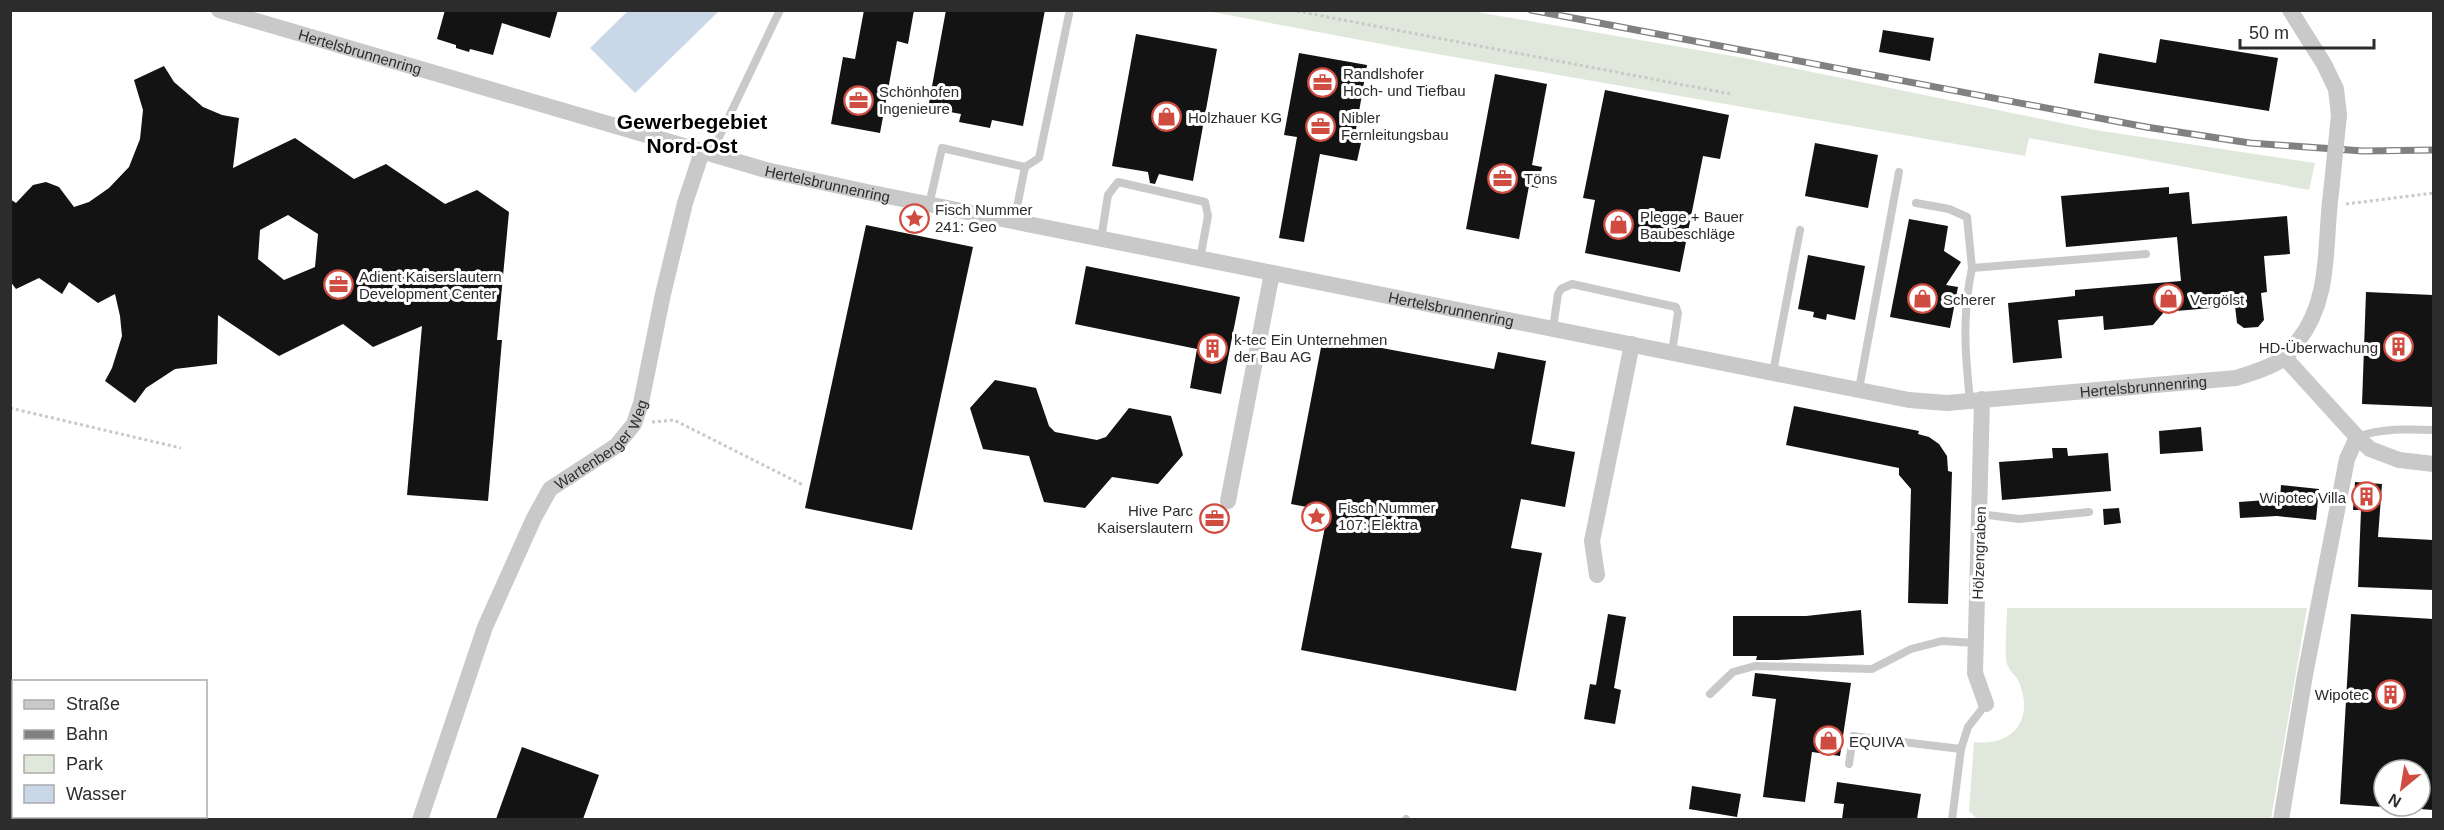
<svg xmlns="http://www.w3.org/2000/svg" width="2444" height="830" font-family="Arial,sans-serif">
  <rect width="100%" height="100%" fill="#fff"/>
  <g fill="#e0e8db">
    <path d="M1207 11H1471L1744 58 2095 130 2315 163 2309 190 2029 138 2025 156 1408 49Z"/>
    <path d="M2007 608H2307L2271 819H1977L1969 811 1974 742C2015 747 2035 717 2018 680 2015 675 2009 670 2007 664 2004 654 2007 620 2007 608Z"/>
  </g>
  <path fill="#c9d7e6" d="M628 11V10L719 11 635 93 590 48Z"/>
  <g fill="#131313" fill-rule="evenodd">
    <path d="M445 10H558L550 38 502 23 493 55 470 49 469 52 456 48V45L437 39Z"/>
    <path d="M864 10H914L908 44 897 41 880 133 831 124 843 57 855 59Z"/>
    <path d="M946 10H1045L1023 126 992 120 990 128 959 122 961 114 928 108Z"/>
    <path d="M1883 30 1934 38 1930 61 1879 52Z"/>
    <path d="M1136 34 1217 49 1193 181 1159 174 1155 184 1150 183 1148 172 1112 166Z"/>
    <path d="M2160 39 2278 58 2269 111 2094 83 2099 53 2156 63Z"/>
    <path d="M1299 53 1367 65 1354 141 1361 143 1357 161 1320 154 1304 242 1279 238 1297 137 1284 135Z"/>
    <path d="M164 66 174 82 203 107 222 115 239 118 233 168 295 138 354 179 386 164 445 204 477 190 509 212 497 340H502L488 501 407 495 422 326 373 347 343 324 279 356 218 315 217 364 175 369 146 388 135 403 105 381 112 368 122 336 120 316 115 294 98 303 69 282 62 294 39 278 16 289 10 281V199L16 203 33 185 46 182 59 187 74 207 89 202 109 188 129 167 140 139 143 110 134 80ZM288 215 318 234 315 267 284 280 258 259 260 230Z"/>
    <path d="M1495 74 1547 84 1532 165 1542 167 1538 188 1529 186 1519 239 1466 229Z"/>
    <path d="M1605 90 1729 115 1720 159 1703 156 1680 272 1585 253 1595 200 1583 198Z"/>
    <path d="M1815 143 1878 155 1868 208 1805 196Z"/>
    <path d="M2169 187V194L2189 192 2192 224 2287 216 2290 254 2264 256 2267 292 2261 293 2264 320 2258 327 2244 328 2237 323 2235 306 2164 312 2153 325 2104 330 2103 316 2058 320 2062 358 2013 363 2008 303 2075 296V290L2181 281 2177 237 2066 247 2061 196Z"/>
    <path d="M1909 219 1948 226 1944 251 1961 262 1946 285 1958 287 1950 328 1890 317Z"/>
    <path d="M866 225 973 247 912 530 805 508Z"/>
    <path d="M1808 255 1865 266 1855 320 1827 314 1826 320 1813 317 1814 312 1798 309Z"/>
    <path d="M1086 266 1240 297 1221 394 1190 388 1197 349 1075 324Z"/>
    <path d="M2366 292 2433 295V407L2362 404Z"/>
    <path d="M1323 337 1494 369 1498 352 1546 361 1531 444 1575 452 1565 507 1521 499 1511 548 1542 553 1516 691 1301 650 1328 511 1291 504Z"/>
    <path d="M995 380 1036 388 1049 426 1055 432 1097 440 1106 437 1129 408 1171 416 1183 455 1158 484 1112 477 1085 508 1044 502 1029 456 983 449 970 408Z"/>
    <path d="M1794 406 1919 431 1918 434 1929 437 1939 444 1947 456 1948 471 1952 472 1948 604 1908 603 1911 489 1899 475V468L1786 445Z"/>
    <path d="M2201 427 2203 451 2160 454 2159 431Z"/>
    <path d="M2052 448H2067L2068 456 2108 453 2111 491 2002 500 1999 462 2053 458Z"/>
    <path d="M2355 482 2382 484 2378 537 2433 540V590L2358 587 2361 510H2353Z"/>
    <path d="M2281 485 2319 489 2316 520 2277 516 2240 518 2239 502 2280 499Z"/>
    <path d="M2119 508 2121 523 2104 525 2103 509Z"/>
    <path d="M1861 610 1864 655 1778 660H1756L1757 656H1733V616H1806Z"/>
    <path d="M1608 614 1626 617 1614 688 1621 690 1615 724 1584 719 1590 684 1596 685Z"/>
    <path d="M2351 614 2433 619V810L2420 809V770H2384V807L2340 804Z"/>
    <path d="M1755 673 1851 683 1840 756 1812 752 1805 802 1763 797 1776 699 1752 696Z"/>
    <path d="M522 747 599 775 583 819H496Z"/>
    <path d="M1837 782 1921 794 1917 819H1842L1844 804 1834 803Z"/>
    <path d="M1692 786 1741 794 1737 817 1689 809Z"/>
  </g>
  <g fill="none" stroke-linecap="round" stroke-linejoin="round">
    <g stroke="#c9c9c9" stroke-width="3" stroke-dasharray="3 3" stroke-linecap="butt">
      <path d="M1291 10 1731 94"/>
      <path d="M2346 204 2434 193"/>
      <path d="M10 408 181 448"/>
      <path d="M652 422 674 420 803 485"/>
    </g>
    <g stroke="#c9c9c9" stroke-width="8">
      <path d="M711 154 780 10"/>
      <path d="M1916 203 1949 209 1967 217 1972 268 2146 254"/>
      <path d="M929 205 942 148 1025 167"/>
      <path d="M1014 222 1025 167 1039 158 1069 14"/>
      <path d="M1101 239 1108 195 1118 182 1205 202 1208 216 1200 259"/>
      <path d="M1553 328 1558 294 1561 289 1572 284 1676 307 1678 313 1672 352"/>
      <path d="M1773 372 1800 230"/>
      <path d="M1859 389 1899 172"/>
      <path d="M1970 401C1965 352 1962 316 1972 268"/>
      <path d="M2357 437C2382 428 2407 429 2434 430"/>
      <path d="M1980 514 2019 519 2089 512"/>
      <path d="M1710 694 1733 672 1755 666 1872 669 1911 649 1942 641 1976 643"/>
      <path d="M1849 764 1853 736 1961 749"/>
      <path d="M1406 819 1407 820"/>
      <path d="M1952 820 1961 749 1968 727 1986 704"/>
    </g>
    <g stroke="#c9c9c9" stroke-width="16">
      <path id="s1" d="M219 10 766 170 867 192 1909 400 1947 403 2236 378C2252 373 2269 368 2283 359 2289 355 2294 346 2298 341 2332 298 2324 244 2331 193"/>
      <path d="M2290 10 2324 64 2336 89 2339 115"/>
      <path d="M2285 358 2357 437 2370 449 2399 460 2434 464"/>
      <path d="M1982 399 1975 673 1986 704"/>
      <path d="M1228 501 1272 273"/>
      <path d="M1597 575 1592 541 1632 344"/>
      <path id="s2" d="M420 820 485 627 534 518 550 489 616 446 634 424 641 403 663 294 685 203 702 152"/>
      <path d="M2281 820 2305 675 2347 459 2357 437"/>
    </g>
    <defs>
      <path id="rail" d="M1531 10 2146 127 2250 143 2363 151 2434 150"/>
    </defs>
    <use href="#rail" stroke="#818181" stroke-width="7"/>
    <use href="#rail" stroke="#fff" stroke-width="4.5" stroke-dasharray="14" stroke-linecap="butt"/>
    <path stroke="#c9c9c9" stroke-width="16" d="M2331 193 2339 115"/>
  </g>
  <defs>
    <symbol id="office-ring" viewBox="-11 -11 22 22"><circle r="9.5" fill="#fff" stroke="#d04c41" stroke-width="1.5"/><path d="M-6-3h4V-5.5h4V-3h4V5H-6ZM-1-4.5V-3h2v-1.5ZM-6 0V1H6V0Z" fill="#d04c41"/></symbol>
    <symbol id="shop-ring" viewBox="-11 -11 22 22"><circle r="9.5" fill="#fff" stroke="#d04c41" stroke-width="1.5"/><path d="M-5-2.5h2.3a2.7 3.5 0 0 1 5.4 0H5L5.5 6h-11ZM-1.5-2.5h3a1.5 2.3 0 0 0-3 0Z" fill="#d04c41"/></symbol>
    <symbol id="sight-ring" viewBox="-11 -11 22 22"><circle r="9.5" fill="#fff" stroke="#d04c41" stroke-width="1.5"/><path d="M0-6L1.8-2.2L6-1.7L2.9 1.2L3.7 5.4L0 3.3L-3.7 5.4L-2.9 1.2L-6-1.7L-1.8-2.2Z" fill="#d04c41"/></symbol>
    <symbol id="building-ring" viewBox="-11 -11 22 22"><circle r="9.5" fill="#fff" stroke="#d04c41" stroke-width="1.5"/><path d="M-4-6H4V6H1V3H-1V6H-4ZM-2.5-4.3h1.7v1.8h-1.7ZM.8-4.3h1.7v1.8H.8ZM-2.5-1h1.7V.8h-1.7ZM.8-1h1.7V.8H.8Z" fill="#d04c41"/></symbol>
  </defs>
  <g fill-rule="evenodd">
    <use href="#office-ring" x="1306" y="66" width="33" height="33"/>
    <use href="#office-ring" x="842" y="84" width="33" height="33"/>
    <use href="#shop-ring" x="1150" y="100" width="33" height="33"/>
    <use href="#office-ring" x="1304" y="110" width="33" height="33"/>
    <use href="#office-ring" x="1486" y="162" width="33" height="33"/>
    <use href="#sight-ring" x="898" y="202" width="33" height="33"/>
    <use href="#shop-ring" x="1602" y="208" width="33" height="33"/>
    <use href="#office-ring" x="322" y="268" width="33" height="33"/>
    <use href="#shop-ring" x="1906" y="282" width="33" height="33"/>
    <use href="#shop-ring" x="2152" y="282" width="33" height="33"/>
    <use href="#building-ring" x="2382" y="330" width="33" height="33"/>
    <use href="#building-ring" x="1196" y="332" width="33" height="33"/>
    <use href="#building-ring" x="2350" y="480" width="33" height="33"/>
    <use href="#sight-ring" x="1300" y="500" width="33" height="33"/>
    <use href="#office-ring" x="1198" y="502" width="33" height="33"/>
    <use href="#building-ring" x="2374" y="678" width="33" height="33"/>
    <use href="#shop-ring" x="1812" y="724" width="33" height="33"/>
  </g>
  <g text-anchor="middle" dominant-baseline="central" stroke-width="6" stroke-linejoin="round" paint-order="stroke">
    <g font-size="15" fill="#2c2c2c" stroke="#fff">
      <text stroke="none"><textPath href="#s1" startOffset="147">Hertelsbrunnenring</textPath></text>
      <text stroke="none"><textPath href="#s1" startOffset="633">Hertelsbrunnenring</textPath></text>
      <text stroke="none"><textPath href="#s1" startOffset="1269">Hertelsbrunnenring</textPath></text>
      <text stroke="none"><textPath href="#s1" startOffset="1971">Hertelsbrunnenring</textPath></text>
      <text stroke="none"><textPath href="#s2" startOffset="426">Wartenberger Weg</textPath></text>
      <text transform="translate(1979 553) rotate(-88)">Hölzengraben</text>
    </g>
    <g font-size="15" fill="#2c2c2c" stroke="#fff" text-anchor="start">
      <text x="1343" y="73">Randlshofer<tspan x="1343" dy="17">Hoch- und Tiefbau</tspan></text>
      <text x="879" y="91">Schönhofen<tspan x="879" dy="17">Ingenieure</tspan></text>
      <text x="1188" y="117">Holzhauer KG</text>
      <text x="1341" y="117">Nibler<tspan x="1341" dy="17">Fernleitungsbau</tspan></text>
      <text x="1524" y="178">Töns</text>
      <text x="935" y="209">Fisch Nummer<tspan x="935" dy="17">241: Geo</tspan></text>
      <text x="1640" y="216">Plegge + Bauer<tspan x="1640" dy="17">Baubeschläge</tspan></text>
      <text x="359" y="276">Adient Kaiserslautern<tspan x="359" dy="17">Development Center</tspan></text>
      <text x="1943" y="299">Scherer</text>
      <text x="2190" y="299">Vergölst</text>
      <text x="1234" y="339">k-tec Ein Unternehmen<tspan x="1234" dy="17">der Bau AG</tspan></text>
      <text x="2378" y="347" text-anchor="end">HD-Überwachung</text>
      <text x="2346" y="497" text-anchor="end">Wipotec Villa</text>
      <text x="1338" y="507">Fisch Nummer<tspan x="1338" dy="17">107: Elektra</tspan></text>
      <text x="1193" y="510" text-anchor="end">Hive Parc<tspan x="1193" dy="17">Kaiserslautern</tspan></text>
      <text x="2369" y="694" text-anchor="end">Wipotec</text>
      <text x="1849" y="741">EQUIVA</text>
    </g>
    <g font-size="21" font-weight="bold" fill="#000" stroke="#fff">
      <text x="692" y="121">Gewerbegebiet<tspan x="692" dy="24">Nord-Ost</tspan></text>
    </g>
  </g>
  <rect width="2444" height="830" fill="none" stroke="#2c2c2c" stroke-width="24"/>
  <rect x="12" y="680" width="195" height="138" fill="#ffffff" stroke="#ababab" stroke-width="1.5"/>
  <rect x="24" y="700" width="30" height="9" fill="#c9c9c9" stroke="#ababab" stroke-width="1.5"/>
  <text x="66" y="710" font-size="18" fill="#2c2c2c">Straße</text>
  <rect x="24" y="730" width="30" height="9" fill="#818181" stroke="#ababab" stroke-width="1.5"/>
  <text x="66" y="740" font-size="18" fill="#2c2c2c">Bahn</text>
  <rect x="24" y="755" width="30" height="18" fill="#e0e8db" stroke="#ababab" stroke-width="1.5"/>
  <text x="66" y="770" font-size="18" fill="#2c2c2c">Park</text>
  <rect x="24" y="785" width="30" height="18" fill="#c9d7e6" stroke="#ababab" stroke-width="1.5"/>
  <text x="66" y="800" font-size="18" fill="#2c2c2c">Wasser</text>
  <g transform="translate(2402 788) rotate(210)"><circle r="28" fill="#ffffff" stroke="#ababab" stroke-width="1.5"/>
  <path d="M0-4.5L10 22L0 15L-10 22Z" fill="#d04c41"/>
  <text y="-9" font-size="16" font-weight="bold" text-anchor="middle" fill="#2c2c2c">N</text>
  </g>
  <path d="M2240 39v9h134v-9" fill="none" stroke="#2c2c2c" stroke-width="3"/>
  <text x="2249" y="39" font-size="18" fill="#2c2c2c" stroke="#ffffff" stroke-width="4.5" paint-order="stroke">50 m</text>
</svg>
